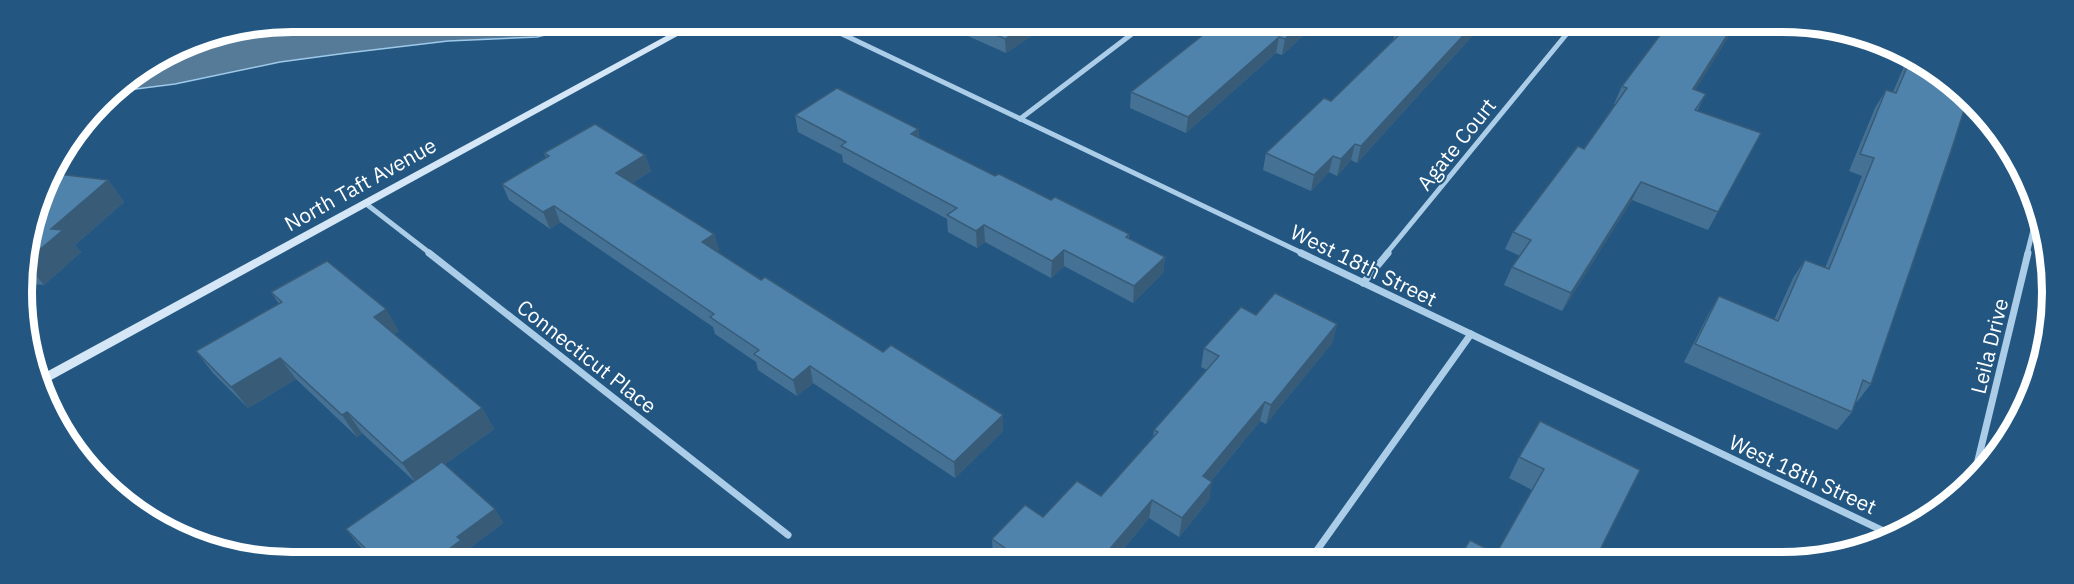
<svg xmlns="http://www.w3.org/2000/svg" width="2074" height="584" font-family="'IBM Plex Sans',sans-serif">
  <rect width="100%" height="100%" fill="#235782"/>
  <path fill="#567b99" stroke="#9fc9e9" stroke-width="1.5" d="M292 21 597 22 537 37 448 41 347 53 280 62 175 84 136 89 123 82 189 42Z"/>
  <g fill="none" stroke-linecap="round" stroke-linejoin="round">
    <g stroke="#abcde8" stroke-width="5">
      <path d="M819 23 1304 254"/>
      <path d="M1020 119 1145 24"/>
      <path d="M365 203 431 254"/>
      <path d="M1386 254 1574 25"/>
      <path d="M2027 254 2037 214"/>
    </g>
    <g stroke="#abcde8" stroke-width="7">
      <path d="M429 253 788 535"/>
      <path d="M1301 253 1896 537"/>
      <path d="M1363 283 1388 253"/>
      <path d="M1972 485 2028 253"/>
      <path d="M1310 560 1471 334"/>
    </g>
    <path fill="#d5e7f6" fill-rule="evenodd" d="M692 22H703L42 385 37 377Z"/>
  </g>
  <g fill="#457194">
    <path d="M943 23 1049 24 1006 53 959 32V30Z"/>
    <path d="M1217 24H1316L1282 55 1276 53 1186 133 1130 108 1131 92Z"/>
    <path d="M1394 25H1482L1357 163 1351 160 1337 176 1329 172 1311 191 1263 170 1266 153 1331 101 1393 40 1396 30 1398 27Z"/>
    <path d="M1667 26H1735L1695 90 1706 94 1697 111 1761 133 1708 230 1632 200 1562 311 1504 285 1512 267 1520 256 1505 249 1513 232 1584 149 1615 104H1614L1622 86Z"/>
    <path d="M1908 57 1932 66 1871 384 1857 402 1856 401 1852 412 1837 430 1684 362 1708 315 1719 296 1774 320 1793 278 1805 260 1825 268 1862 176 1849 171 1875 108 1886 90 1893 92Z"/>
    <path d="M795 115 918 129 919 138 995 176 1129 234V239L1165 257 1163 273 1133 303 1064 266 1051 278 985 242 977 248 948 232 947 219 843 162 842 155 798 132Z"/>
    <path d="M544 153 645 155 651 171 632 183 714 234 719 250 717 252 1003 431 955 478 813 383 797 396 758 370 756 362 715 334 713 327 560 222 550 229 509 200 502 184 546 158Z"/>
    <path d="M49 173 108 180 124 202 75 245 81 252 44 285 22 283V274Z"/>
    <path d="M271 292 399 331 394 334 482 408 494 429 445 464 495 509 503 523 467 550 470 554 465 558H371L357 543 346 529 414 481 362 433 357 437 296 379 248 408 213 373 196 351 279 304Z"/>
    <path d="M1256 315 1337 324 1332 343 1266 424 1260 421 1211 481 1209 500 1179 537 1149 518 1115 559H996L993 557 992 539 1043 517 1101 496 1153 437 1154 430 1207 370 1201 367 1204 348Z"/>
    <path d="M1540 421 1595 560 1496 554 1532 490 1509 478 1519 457Z"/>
  </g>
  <g fill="#385c78">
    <path d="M1028 23 1049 24 1006 53 1005 39Z"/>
    <path d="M1302 24H1316L1282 55 1285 39Z"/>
    <path d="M1473 25H1482L1357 163 1361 146Z"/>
    <path d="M1733 26H1735L1685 107 1693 89Z"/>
    <path d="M1279 37 1276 53 1186 133 1188 117Z"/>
    <path d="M918 129 919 145 911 134Z"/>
    <path d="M1355 144 1351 160 1337 176 1341 159Z"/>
    <path d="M645 155 651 171 622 189 616 173Z"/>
    <path d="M1333 156 1329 172 1311 191 1314 175Z"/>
    <path d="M108 180 124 202 75 245 81 252 44 285 25 263 51 229Z"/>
    <path d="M1641 182 1632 200 1562 311 1571 293Z"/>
    <path d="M554 206 560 222 550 229 543 212Z"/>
    <path d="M984 225 985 242 977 248 976 231Z"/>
    <path d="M714 234 719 250 706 259 702 242Z"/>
    <path d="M1064 250V266L1051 278 1052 261Z"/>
    <path d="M1165 257 1163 273 1133 303 1134 286Z"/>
    <path d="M386 309 399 331 387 339 374 317Z"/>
    <path d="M1337 324 1332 343 1266 424 1271 405Z"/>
    <path d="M280 358 296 379 248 408 231 387Z"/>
    <path d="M810 366 813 383 797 396 793 380Z"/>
    <path d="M1265 402 1260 421 1200 494 1203 476Z"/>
    <path d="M482 408 494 429 417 484 402 463Z"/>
    <path d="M347 412 362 433 357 437 342 415Z"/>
    <path d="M1003 415V431L955 478 954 462Z"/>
    <path d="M61 424 76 439 120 492 118 493 101 478Z"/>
    <path d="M1212 482 1209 500 1179 537 1182 518Z"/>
    <path d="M1152 500 1149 518 1115 559H1101Z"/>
    <path d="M495 509 503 523 467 550 470 554 465 558H449L445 552 457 537Z"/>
  </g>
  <g fill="#5083ac" stroke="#385c78" stroke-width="1.5">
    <path d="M970 23H1028L1005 39Z"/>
    <path d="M1217 24H1302L1285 39 1279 37 1188 117 1131 92Z"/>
    <path d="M1401 25H1473L1361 146 1355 144 1341 159 1333 156 1314 175 1266 153 1324 98 1331 101 1402 32 1396 30Z"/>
    <path d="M1667 26H1733L1693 89 1706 94 1695 110 1761 133 1718 212 1641 182 1571 293 1512 267 1531 240 1513 232 1578 146 1584 149 1627 88 1622 86Z"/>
    <path d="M1911 58 1932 66 1967 101 1951 151 1871 384 1863 380 1852 412 1695 344 1719 296 1778 321 1805 260 1829 269 1874 158 1860 154 1886 90 1896 93Z"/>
    <path d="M837 88 918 129 911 134 995 176 999 174 1051 200 1055 197 1129 234 1126 237 1165 257 1134 286 1064 250 1052 261 984 225 976 231 947 215 957 208 841 146 846 142 795 115Z"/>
    <path d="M595 124 645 155 616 173 714 234 702 242 761 280 765 277 883 352 891 345 1003 415 954 462 810 366 793 380 754 354 759 350 710 317 714 314 554 206 543 212 502 184 549 156 544 153Z"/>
    <path d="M49 173 108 180 51 229 63 230 24 263Z"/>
    <path d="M327 261 386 309 374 317 482 408 402 463 347 412 342 415 280 358 231 387 196 351 282 302 271 292Z"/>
    <path d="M1275 293 1337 324 1271 405 1265 402 1203 476 1212 482 1182 518 1152 500 1101 559H1004L1011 552 992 539 1025 505 1043 517 1077 481 1101 496 1158 432 1154 430 1219 356 1204 348 1241 307 1256 315Z"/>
    <path d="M1540 421 1640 470 1595 560H1458L1470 540 1496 554 1544 469 1519 457Z"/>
    <path d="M61 424 105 476 101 478 77 457Z"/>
    <path d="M442 462 495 509 457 537 461 540 445 552 451 558H375L346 529Z"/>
  </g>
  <g text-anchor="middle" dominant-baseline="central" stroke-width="4.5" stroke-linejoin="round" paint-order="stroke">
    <g font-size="21" fill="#fff" stroke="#235782">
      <text transform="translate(1456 144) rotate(-51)">Agate Court</text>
      <text transform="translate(360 184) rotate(-29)">North Taft Avenue</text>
      <text transform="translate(1364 265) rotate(26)">West 18th Street</text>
      <text transform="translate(1989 346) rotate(-76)">Leila Drive</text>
      <text transform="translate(587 356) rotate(38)">Connecticut Place</text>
      <text transform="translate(1803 474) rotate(25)">West 18th Street</text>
    </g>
  </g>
  <path d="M0 0H2074V584H0ZM292 32H1782A260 260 0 0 1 2042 292V292A260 260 0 0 1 1782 552H292A260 260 0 0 1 32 292V292A260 260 0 0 1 292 32Z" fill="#235782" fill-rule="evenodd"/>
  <path fill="none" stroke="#fff" stroke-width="8" d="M292 32H1782A260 260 0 0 1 2042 292V292A260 260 0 0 1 1782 552H292A260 260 0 0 1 32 292V292A260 260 0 0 1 292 32Z"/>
</svg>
